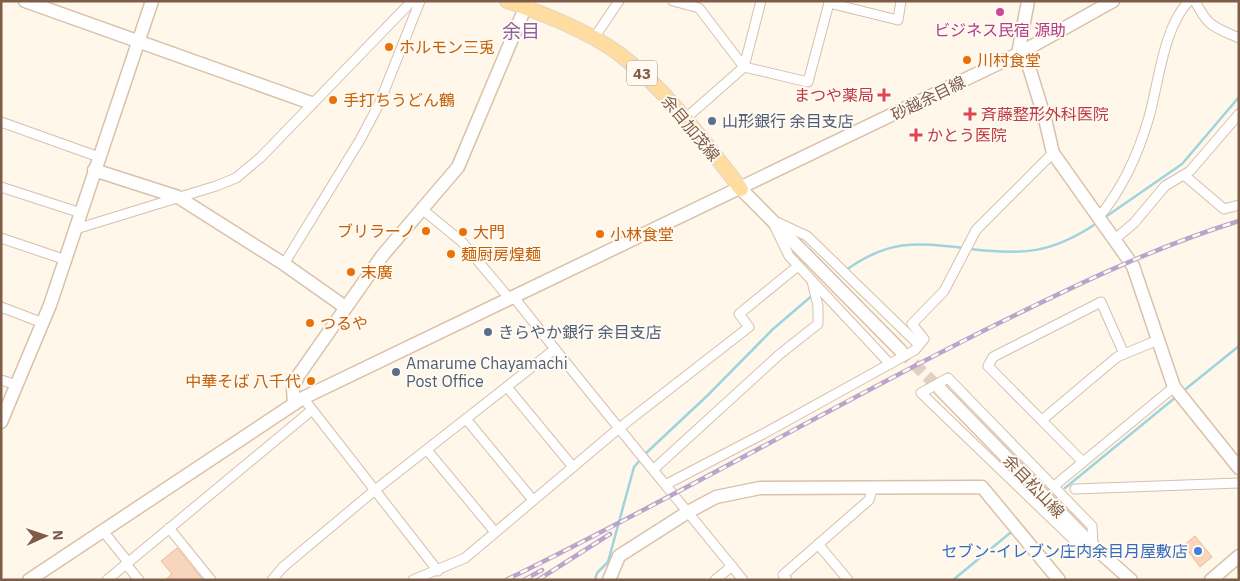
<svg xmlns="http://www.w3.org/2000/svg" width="1240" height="581" font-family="'IBM Plex Sans','Noto Sans JP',sans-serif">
  <rect width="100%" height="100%" fill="#fff7e9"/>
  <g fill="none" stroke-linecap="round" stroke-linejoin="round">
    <g stroke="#9fd4df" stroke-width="2.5">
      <path d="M1104 218 1182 164 1239 97"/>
      <path d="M970 249C1023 255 1051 254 1097 223"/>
      <path d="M846 270C888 240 915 242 964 248"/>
      <path d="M1182 392 1239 346"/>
      <path d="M644 455 708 395 773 329 814 294"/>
      <path d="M1065 488 1176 397"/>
      <path d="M595 580 597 573 608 562 634 467 640 460"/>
      <path d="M953 580 1010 533"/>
    </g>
  </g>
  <g fill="#f8d5bd" stroke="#ecbc9b">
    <path d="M1195 536 1212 557 1200 567 1184 545Z"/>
    <path d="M177 548 203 580H165L172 574 161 561Z"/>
  </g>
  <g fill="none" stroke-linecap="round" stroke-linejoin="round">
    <path stroke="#dfd0c1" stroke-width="12" stroke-dasharray="12 6" stroke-linecap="butt" d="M901 351 940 389"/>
    <defs>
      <g id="street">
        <path d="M673 1 699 8 744 67 808 82 829 3 898 20 901 1"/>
        <path d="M1195 1C1208 27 1214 27 1239 38"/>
        <path d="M594 38 619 1"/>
        <path d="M686 118 744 67 761 1"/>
        <path d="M1 122 99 157"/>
        <path d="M1184 175 1224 209 1239 205"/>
        <path d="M1 187 81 213"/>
        <path d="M422 209 462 242 509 298"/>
        <path d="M1099 217C1122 189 1139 152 1149 117 1159 82 1163 28 1189 1"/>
        <path d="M779 223 807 236 919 345"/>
        <path d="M775 227 789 256 890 364"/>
        <path d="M76 229 216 186 236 178 261 157 412 1"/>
        <path d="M1 238 66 260"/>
        <path d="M1115 239 1134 223 1165 186 1190 171 1239 114"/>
        <path d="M284 264 360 140 379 104 420 1"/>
        <path d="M513 296C588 392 666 485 743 580"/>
        <path d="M1 307 43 323"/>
        <path d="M948 378 1092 526 1093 546 1078 544 921 393Z"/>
        <path d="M1 380 17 385"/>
        <path d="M507 387 573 467"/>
        <path d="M303 398 438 571"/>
        <path d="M466 419 533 500"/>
        <path d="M1042 420 1117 357 1158 340"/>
        <path d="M427 450 495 532"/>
        <path d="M1082 461 988 366 993 357 1101 302 1124 354"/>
        <path d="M654 469 780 354 818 324V306L812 281"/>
        <path d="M667 484 763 434 915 350 924 339 912 324 944 291 976 230 1053 153"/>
        <path d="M1054 486 1174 387"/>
        <path d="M1075 489 1239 483"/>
        <path d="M169 528 211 580"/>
        <path d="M103 531 128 562"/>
        <path d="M818 544 848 580"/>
        <path d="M126 564 139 580"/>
        <path d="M107 580 312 410"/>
        <path d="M272 580 283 567 375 490 555 349"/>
        <path d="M413 580 465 558 618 429 749 327 739 314 798 266"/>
        <path d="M715 580 732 566"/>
        <path d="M787 580 783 575 869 500 873 487"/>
      </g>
      <g id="secondary">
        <path d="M25 1 311 103"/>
        <path d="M1024 51 1045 119 1053 153 1133 266 1174 387 1239 468"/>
        <path d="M1018 54 1028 1"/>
        <path d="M94 170 178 197 284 264 345 307"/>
        <path d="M741 189 901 351"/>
        <path d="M940 389 1093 546 1131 580"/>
        <path d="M294 404 293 388 298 376 382 256 458 167 528 1"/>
        <path d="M1 422 50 305 152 1"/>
        <path d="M29 580 303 398 1018 54 1113 1"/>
        <path d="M609 580 619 556 688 512 716 497 760 488 982 487 1059 580"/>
        <path d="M1211 580 1239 556"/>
      </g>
      <path id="primary" d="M507 1C544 14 586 30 618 53 667 90 704 141 741 189"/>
    </defs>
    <use href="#street" stroke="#d5c0af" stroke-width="11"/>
    <use href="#secondary" stroke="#d9c1ab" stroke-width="15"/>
    <use href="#primary" stroke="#ddd5cf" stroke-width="16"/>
    <use href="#street" stroke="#fff" stroke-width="9"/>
    <use href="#secondary" stroke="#fff" stroke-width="12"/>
    <use href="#primary" stroke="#ffdda0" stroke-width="14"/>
    <defs>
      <g id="rail">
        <path d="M506 580C666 502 820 413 979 333 1064 291 1148 249 1239 221"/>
        <path d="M524 580 542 570"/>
        <path d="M538 580 610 534"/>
      </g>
    </defs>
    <use href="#rail" stroke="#baa4cc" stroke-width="4.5"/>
    <use href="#rail" stroke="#fffaf2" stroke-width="2.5" stroke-dasharray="8" stroke-linecap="butt"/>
  </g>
  <circle fill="#d1479c" stroke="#fffaf2" stroke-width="2" cx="1000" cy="12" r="5"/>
  <g fill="#e8710a" stroke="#fffaf2" stroke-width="2">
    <circle cx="389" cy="47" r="5"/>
    <circle cx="967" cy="60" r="5"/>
    <circle cx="333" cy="100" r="5"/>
    <circle cx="426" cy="231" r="5"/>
    <circle cx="463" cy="232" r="5"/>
    <circle cx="600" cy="234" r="5"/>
    <circle cx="451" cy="254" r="5"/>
    <circle cx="351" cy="272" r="5"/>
    <circle cx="310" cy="323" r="5"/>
    <circle cx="311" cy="381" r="5"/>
  </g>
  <g fill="#e0444e" stroke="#fffaf2" stroke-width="2">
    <path d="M881.5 87.5h5v5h5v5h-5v5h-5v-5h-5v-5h5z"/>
    <path d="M967.5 106.5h5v5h5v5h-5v5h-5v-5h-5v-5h5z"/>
    <path d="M913.5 127.5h5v5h5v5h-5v5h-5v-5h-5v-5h5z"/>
  </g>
  <g fill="#5c6f8a" stroke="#fffaf2" stroke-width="2">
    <circle cx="712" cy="121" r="5"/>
    <circle cx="488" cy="332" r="5"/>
    <circle cx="396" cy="372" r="5"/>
  </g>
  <circle fill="#3f7fe0" stroke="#fffaf2" stroke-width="2" cx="1198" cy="551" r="5"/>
  <g text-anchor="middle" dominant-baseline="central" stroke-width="4" stroke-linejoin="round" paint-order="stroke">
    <rect fill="#fffaf2" stroke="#a58b7b" stroke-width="1" x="627" y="60.5" width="30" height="25" rx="4"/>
    <g font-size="15" font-weight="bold" fill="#7e5c48">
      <text x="642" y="73">43</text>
    </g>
    <g font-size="16" fill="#b23c85" stroke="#fffaf2">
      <text x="1000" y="30">ビジネス民宿 源助</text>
    </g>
    <g font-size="16" fill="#c56008" stroke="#fffaf2" text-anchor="start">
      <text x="399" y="47">ホルモン三兎</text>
      <text x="977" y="60">川村食堂</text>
      <text x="343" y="100">手打ちうどん鶴</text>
      <text x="416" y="231" text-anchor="end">ブリラーノ</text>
      <text x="473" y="232">大門</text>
      <text x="610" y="234">小林食堂</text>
      <text x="461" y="254">麺厨房煌麺</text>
      <text x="361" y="272">末廣</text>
      <text x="320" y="323">つるや</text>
      <text x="301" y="381" text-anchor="end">中華そば 八千代</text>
    </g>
    <g font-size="16" fill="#be3a42" stroke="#fffaf2" text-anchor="start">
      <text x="874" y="95" text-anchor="end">まつや薬局</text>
      <text x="981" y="114">斉藤整形外科医院</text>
      <text x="927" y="135">かとう医院</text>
    </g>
    <g font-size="16" fill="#7e5c48" stroke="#fffaf2">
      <text transform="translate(928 98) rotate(-26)">砂越余目線</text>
      <text transform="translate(691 128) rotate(50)">余目加茂線</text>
      <text transform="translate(1034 486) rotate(46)">余目松山線</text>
    </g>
    <g font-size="16" fill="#4e5e75" stroke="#fffaf2" text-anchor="start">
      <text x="722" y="121">山形銀行 余目支店</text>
      <text x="498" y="332">きらやか銀行 余目支店</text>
      <text x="406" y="363">Amarume Chayamachi<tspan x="406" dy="18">Post Office</tspan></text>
    </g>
    <g font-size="16" fill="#366cbe" stroke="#fffaf2" text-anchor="end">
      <text x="1188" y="551">セブン-イレブン庄内余目月屋敷店</text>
    </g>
    <g font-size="19" fill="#8d64a0" stroke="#fffaf2">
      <text x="521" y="31">余目</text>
    </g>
  </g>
  <rect width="1240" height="581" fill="none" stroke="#7e5c48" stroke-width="5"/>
  <g transform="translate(45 536) rotate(87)" stroke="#fffaf2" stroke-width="4" paint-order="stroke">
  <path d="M0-4L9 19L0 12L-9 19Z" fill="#7e5c48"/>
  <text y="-8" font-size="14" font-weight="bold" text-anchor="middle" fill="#7e5c48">N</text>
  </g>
</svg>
